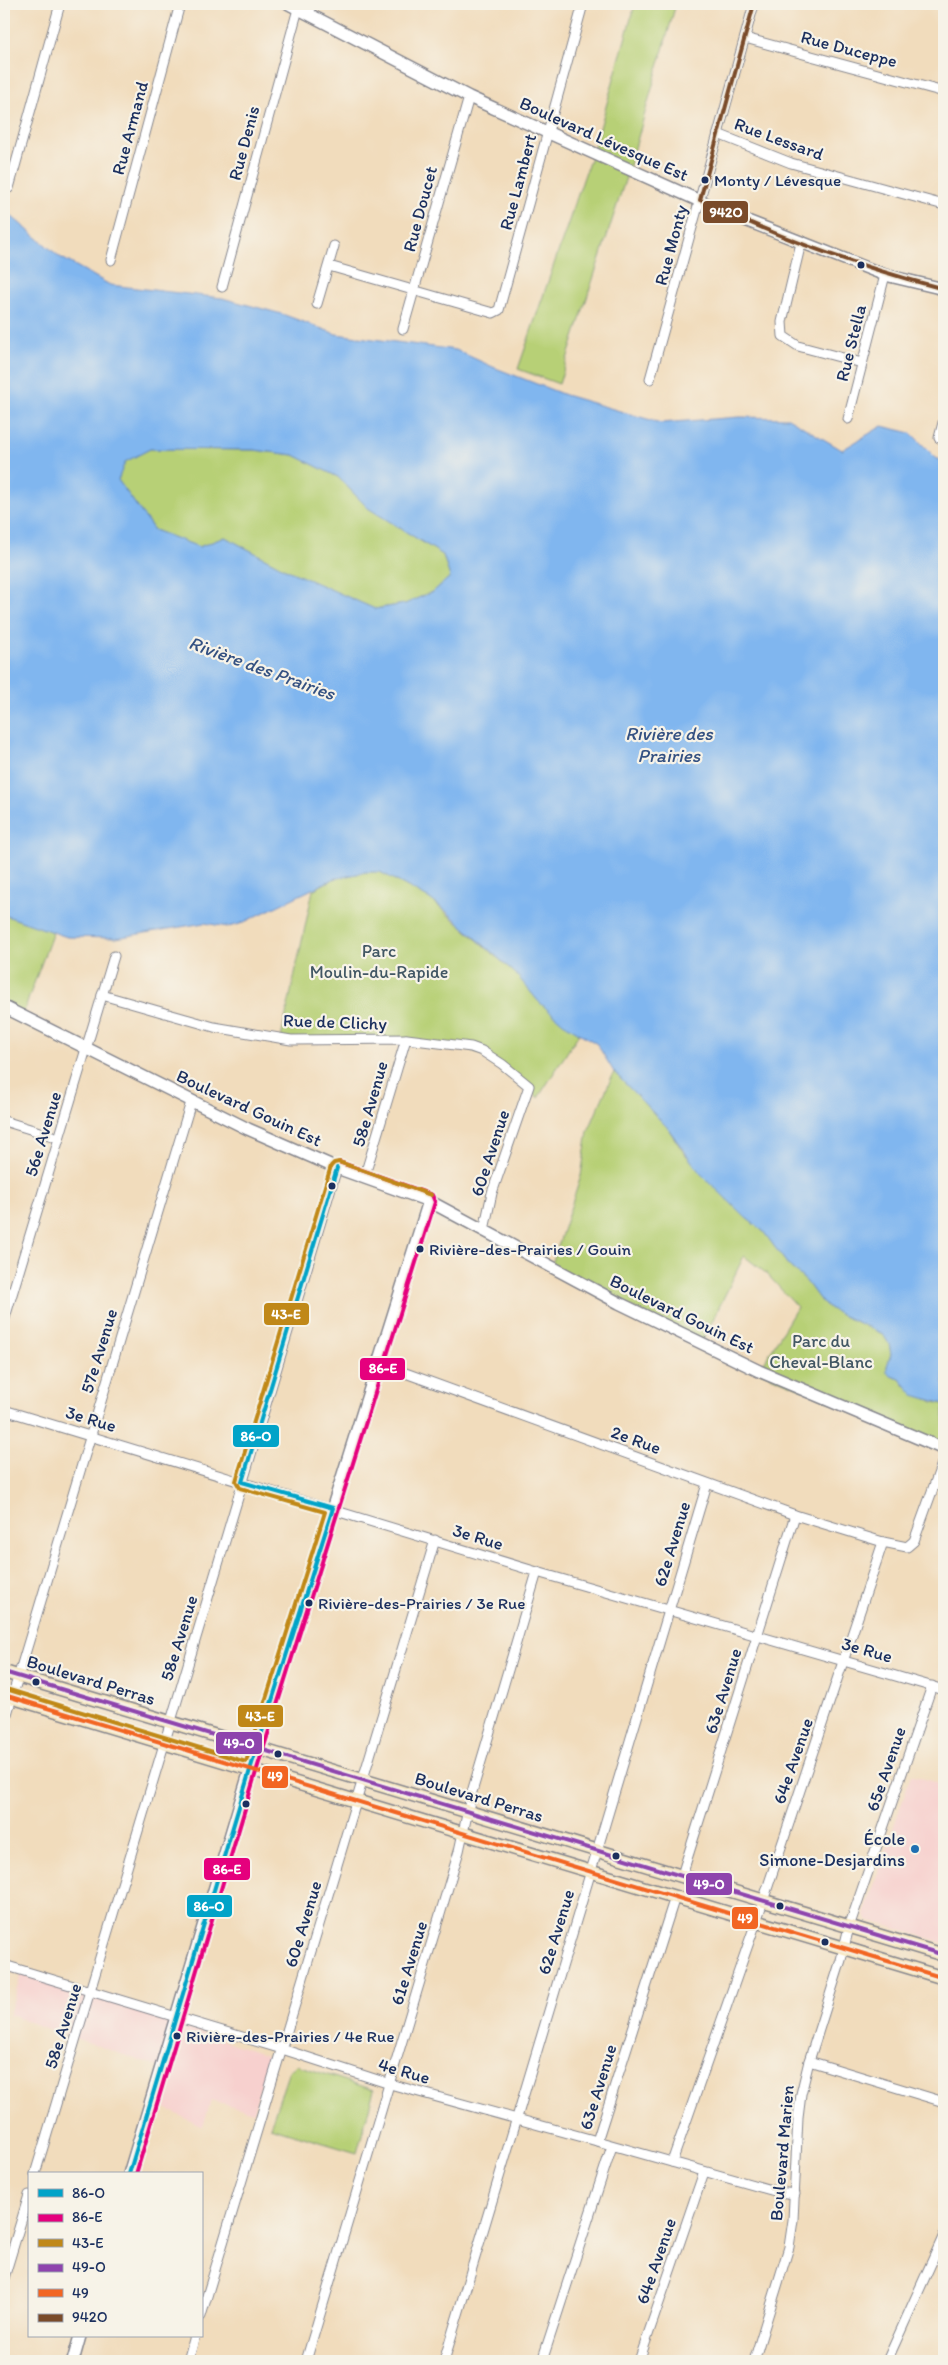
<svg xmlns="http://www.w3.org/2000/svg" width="948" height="2365" font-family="Itim,sans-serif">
  <rect width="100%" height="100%" fill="#f7f3e8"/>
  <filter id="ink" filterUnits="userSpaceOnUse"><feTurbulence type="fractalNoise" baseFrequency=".02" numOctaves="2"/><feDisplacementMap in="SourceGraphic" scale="10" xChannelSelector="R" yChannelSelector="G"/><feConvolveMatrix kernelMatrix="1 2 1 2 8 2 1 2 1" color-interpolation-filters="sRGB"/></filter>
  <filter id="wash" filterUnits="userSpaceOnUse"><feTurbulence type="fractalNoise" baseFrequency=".0096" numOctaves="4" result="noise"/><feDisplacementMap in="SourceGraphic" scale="20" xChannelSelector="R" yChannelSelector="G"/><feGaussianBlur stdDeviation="1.12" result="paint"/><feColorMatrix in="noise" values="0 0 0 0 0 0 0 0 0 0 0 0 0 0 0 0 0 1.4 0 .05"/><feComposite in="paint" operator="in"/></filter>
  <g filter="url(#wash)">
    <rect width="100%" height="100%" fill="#f1dcbc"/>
    <g fill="#f7d0ce">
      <path d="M911 1775 944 1785V1943L868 1920 864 1915Z"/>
      <path d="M22 1971 266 2055 269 2059 253 2112 211 2100 203 2127 151 2101 161 2068 9 2015Z"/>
    </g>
    <g fill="#b7d076" stroke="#69806a">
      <path d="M635 4H676L631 162 559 384 518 369 596 142Z"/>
      <path d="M150 449 254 450 294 455 338 477 368 508 443 555 450 577 434 591 405 604 375 609 287 570 225 537 199 547 154 530 118 480 124 462Z"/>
      <path d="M366 872H380L430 899 515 973 539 1002 563 1022 580 1032 538 1098 529 1086 502 1064 460 1045 281 1038 313 890 333 879Z"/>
      <path d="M4 915 53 932 22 1016 4 1007Z"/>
      <path d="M614 1072 667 1127 684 1153 746 1218 763 1231 788 1265 806 1281 822 1303 837 1313 883 1334 889 1344 891 1354 887 1366V1372L891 1376 900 1379 904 1385 933 1402 944 1404V1449L759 1371 797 1307 767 1274 744 1256 702 1342 551 1267 581 1176 588 1131Z"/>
      <path d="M297 2065 374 2090 357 2153 270 2127 289 2071Z"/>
    </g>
    <path fill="#80b6ef" stroke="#4e72a6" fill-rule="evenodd" d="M4 210 60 257 110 285 222 298 282 314 336 334 456 350 493 367 565 395 661 423 739 417 788 418 842 450 882 426 911 433 936 458 944 463V1404L914 1395 900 1379 891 1376 887 1372V1366L891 1354 889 1344 883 1334 837 1313 822 1303 806 1281 788 1265 763 1231 746 1218 700 1173 667 1127 614 1072 597 1044 563 1023 539 1002 515 973 447 912 430 899 386 875 380 872H366L333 879 240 924 228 927 204 923 116 938 67 937 4 915ZM150 449 254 450 294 455 338 477 368 508 443 555 450 577 434 591 405 604 375 609 287 570 225 537 199 547 154 530 118 480 125 462Z"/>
  </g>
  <g filter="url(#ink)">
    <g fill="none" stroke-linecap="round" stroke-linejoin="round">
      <defs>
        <g id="minor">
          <path d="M309 14 312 4"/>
          <path d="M745 38 944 92"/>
          <path d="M718 134 791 163 944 205"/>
          <path d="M9 188 60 4"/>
          <path d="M801 243 782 322 783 336 798 346 862 363"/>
          <path d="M111 260 180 4"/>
          <path d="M329 266 493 313 499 310 583 4"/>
          <path d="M222 287 298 9"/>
          <path d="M317 304 334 246"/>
          <path d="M403 329 469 97"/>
          <path d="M650 379 754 4"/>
          <path d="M848 419 885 275"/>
          <path d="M939 438 944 419"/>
          <path d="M102 995 214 1027 291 1040 407 1039 471 1047 482 1051 502 1064 529 1086 492 1193 484 1230"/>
          <path d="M4 1121 59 1138"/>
          <path d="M364 1178 406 1039"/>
          <path d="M4 1321 114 956"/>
          <path d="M378 1363 795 1515 883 1542"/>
          <path d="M4 1410 537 1572 944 1690"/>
          <path d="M4 1724 191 1102"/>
          <path d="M682 1875 795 1515"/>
          <path d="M675 1897 597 2141 778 2192 795 2194"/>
          <path d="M4 1965 282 2049 390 2084 597 2141"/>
          <path d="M809 2061 944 2102"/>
          <path d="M672 2162 756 1922 883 1542 907 1547 914 1541 944 1458"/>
          <path d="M35 2174 337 1168"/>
          <path d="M4 2278 29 2195"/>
          <path d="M201 2316 435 1540"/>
          <path d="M188 2361 195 2336"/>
          <path d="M306 2361 459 1851 472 1792 537 1572"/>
          <path d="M444 2361 707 1484"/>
          <path d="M542 2361 612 2146"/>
          <path d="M639 2361 704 2172"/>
          <path d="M754 2361 789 2247 793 2220 798 2118 801 2094 809 2061 841 1960 849 1927 932 1686"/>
          <path d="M887 2361 944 2235"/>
        </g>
        <g id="tertiary">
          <path d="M289 4 469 97 722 211 885 275 944 289"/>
          <path d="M4 1007 248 1129 337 1168 429 1201 619 1303 759 1371 944 1449"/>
          <path d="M129 2174 250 1770 429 1201"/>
          <path d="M73 2361 80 2336"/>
        </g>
        <g id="secondary">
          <path d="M4 1672 944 1955"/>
          <path d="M4 1695 944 1978"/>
        </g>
      </defs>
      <use href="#minor" stroke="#86868d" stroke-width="11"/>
      <use href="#tertiary" stroke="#86868d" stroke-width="14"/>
      <use href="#secondary" stroke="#86868d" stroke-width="15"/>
      <use href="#minor" stroke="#fff" stroke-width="9"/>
      <use href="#tertiary" stroke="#fff" stroke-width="11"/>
      <use href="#secondary" stroke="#f8e8c3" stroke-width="12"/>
      <defs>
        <path id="bus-1" d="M129 2174 250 1770 333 1508 242 1482 337 1168"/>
        <path id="bus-2" d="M136 2174 256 1772 435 1202 432 1195 339 1162"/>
        <path id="bus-3" d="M6 1689 246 1762 325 1512 240 1488 236 1481 331 1166 334 1163 339 1162 431 1195"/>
        <path id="bus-4" d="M4 1672 944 1955"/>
        <path id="bus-5" d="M4 1695 944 1978"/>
        <path id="bus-6" d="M754 4 700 200C779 238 859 267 944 289"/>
      </defs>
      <use href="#bus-1" stroke="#f7f3e8" stroke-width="8"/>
      <use href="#bus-2" stroke="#f7f3e8" stroke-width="8"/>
      <use href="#bus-3" stroke="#f7f3e8" stroke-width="8"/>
      <use href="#bus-4" stroke="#f7f3e8" stroke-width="8"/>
      <use href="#bus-5" stroke="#f7f3e8" stroke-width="8"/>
      <use href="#bus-6" stroke="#f7f3e8" stroke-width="8"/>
      <use href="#bus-1" stroke="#01a3c8" stroke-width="4"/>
      <use href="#bus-2" stroke="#e5007d" stroke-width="4"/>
      <use href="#bus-3" stroke="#c08818" stroke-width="4"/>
      <use href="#bus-4" stroke="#8e44ad" stroke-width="4"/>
      <use href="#bus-5" stroke="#f26522" stroke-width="4"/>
      <use href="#bus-6" stroke="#7a4b2a" stroke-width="4"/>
    </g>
  </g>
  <g fill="#1b2f5e" stroke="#f7f3e8" stroke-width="2">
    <circle cx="705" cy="180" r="4.5"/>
    <circle cx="861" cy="265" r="4.5"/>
    <circle cx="332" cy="1186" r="4.5"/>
    <circle cx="420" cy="1249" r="4.5"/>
    <circle cx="309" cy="1603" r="4.5"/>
    <circle cx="36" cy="1682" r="4.5"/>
    <circle cx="278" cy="1754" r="4.5"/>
    <circle cx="246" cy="1804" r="4.5"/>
    <circle cx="616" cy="1856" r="4.5"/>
    <circle cx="780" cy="1906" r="4.5"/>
    <circle cx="825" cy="1942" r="4.5"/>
    <circle cx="177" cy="2036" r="4.5"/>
  </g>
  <circle fill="#1f6fb2" stroke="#f7f3e8" stroke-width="2" cx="915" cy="1849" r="5"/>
  <g text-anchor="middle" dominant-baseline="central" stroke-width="4.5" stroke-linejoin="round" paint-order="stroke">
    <g font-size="17" fill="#1b2f5e" stroke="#f7f3e8" text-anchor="start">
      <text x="714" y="180">Monty / Lévesque</text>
      <text x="429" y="1249">Rivière-des-Prairies / Gouin</text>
      <text x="318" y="1603">Rivière-des-Prairies / 3e Rue</text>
      <text x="186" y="2036">Rivière-des-Prairies / 4e Rue</text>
    </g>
    <g font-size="18" fill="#1b2f5e" stroke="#f7f3e8">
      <text transform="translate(849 49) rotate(15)">Rue Duceppe</text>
      <text transform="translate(130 128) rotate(-75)">Rue Armand</text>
      <text transform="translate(604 139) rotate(24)">Boulevard Lévesque Est</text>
      <text transform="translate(779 139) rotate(20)">Rue Lessard</text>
      <text transform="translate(244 143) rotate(-75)">Rue Denis</text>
      <text transform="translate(518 182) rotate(-75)">Rue Lambert</text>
      <text transform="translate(420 209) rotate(-75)">Rue Doucet</text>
      <text transform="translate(671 245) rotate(-75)">Rue Monty</text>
      <text transform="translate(851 343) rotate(-76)">Rue Stella</text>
      <text transform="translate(335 1022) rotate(2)">Rue de Clichy</text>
      <text transform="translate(370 1104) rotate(-74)">58e Avenue</text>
      <text transform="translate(249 1108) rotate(25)">Boulevard Gouin Est</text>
      <text transform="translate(43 1134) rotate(-73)">56e Avenue</text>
      <text transform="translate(490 1153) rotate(-72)">60e Avenue</text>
      <text transform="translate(682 1314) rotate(26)">Boulevard Gouin Est</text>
      <text transform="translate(99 1351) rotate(-73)">57e Avenue</text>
      <text transform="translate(91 1419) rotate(17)">3e Rue</text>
      <text transform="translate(636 1440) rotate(20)">2e Rue</text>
      <text transform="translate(478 1537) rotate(17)">3e Rue</text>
      <text transform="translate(672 1544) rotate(-73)">62e Avenue</text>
      <text transform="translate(179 1638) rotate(-73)">58e Avenue</text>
      <text transform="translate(867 1650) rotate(16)">3e Rue</text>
      <text transform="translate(91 1680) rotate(17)">Boulevard Perras</text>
      <text transform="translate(723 1691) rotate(-73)">63e Avenue</text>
      <text transform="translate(793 1761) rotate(-71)">64e Avenue</text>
      <text transform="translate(886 1769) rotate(-71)">65e Avenue</text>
      <text transform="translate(479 1797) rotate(17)">Boulevard Perras</text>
      <text transform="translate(303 1924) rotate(-73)">60e Avenue</text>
      <text transform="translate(556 1932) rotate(-73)">62e Avenue</text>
      <text transform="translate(409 1963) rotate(-73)">61e Avenue</text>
      <text transform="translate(63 2026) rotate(-73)">58e Avenue</text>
      <text transform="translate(404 2071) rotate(16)">4e Rue</text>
      <text transform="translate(598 2087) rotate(-73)">63e Avenue</text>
      <text transform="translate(782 2153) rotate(-85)">Boulevard Marien</text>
      <text transform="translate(656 2261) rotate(-71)">64e Avenue</text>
    </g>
    <g font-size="18" fill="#425764" stroke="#f7f3e8">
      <text x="379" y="951">Parc<tspan x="379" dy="21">Moulin-du-Rapide</tspan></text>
      <text x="821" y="1341">Parc du<tspan x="821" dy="21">Cheval-Blanc</tspan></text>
    </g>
    <g font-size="18" fill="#1b2f5e" stroke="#f7f3e8" text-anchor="end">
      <text x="905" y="1839">École<tspan x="905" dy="21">Simone-Desjardins</tspan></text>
    </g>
    <g font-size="19" font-style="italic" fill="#345182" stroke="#f7f3e8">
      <text transform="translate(262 668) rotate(20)">Rivière des Prairies</text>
      <text x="669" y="733">Rivière des<tspan x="669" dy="22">Prairies</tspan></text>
    </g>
  </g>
  <g stroke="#f7f3e8" stroke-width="2">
    <rect x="702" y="200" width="47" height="24" rx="5" fill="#7a4b2a"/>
    <rect x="263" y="1302" width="47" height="24" rx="5" fill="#c08818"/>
    <rect x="359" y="1357" width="47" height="24" rx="5" fill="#e5007d"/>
    <rect x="232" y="1424" width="48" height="24" rx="5" fill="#01a3c8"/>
    <rect x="237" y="1704" width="47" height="24" rx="5" fill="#c08818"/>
    <rect x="215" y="1731" width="48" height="24" rx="5" fill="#8e44ad"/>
    <rect x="261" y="1765" width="28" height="24" rx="5" fill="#f26522"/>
    <rect x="203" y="1857" width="48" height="24" rx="5" fill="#e5007d"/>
    <rect x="685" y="1872" width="48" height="24" rx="5" fill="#8e44ad"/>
    <rect x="186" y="1894" width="47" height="24" rx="5" fill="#01a3c8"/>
    <rect x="731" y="1906" width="28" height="24" rx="5" fill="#f26522"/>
  </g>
  <g font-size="14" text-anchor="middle" font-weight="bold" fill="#fff">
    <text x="726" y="217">942O</text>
    <text x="286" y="1319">43-E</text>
    <text x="383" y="1373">86-E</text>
    <text x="256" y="1441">86-O</text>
    <text x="260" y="1721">43-E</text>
    <text x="239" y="1748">49-O</text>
    <text x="275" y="1781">49</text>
    <text x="227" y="1874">86-E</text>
    <text x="709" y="1889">49-O</text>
    <text x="209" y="1911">86-O</text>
    <text x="745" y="1923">49</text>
  </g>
  <rect width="948" height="2365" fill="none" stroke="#f7f3e8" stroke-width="20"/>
  <rect x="28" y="2172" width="175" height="165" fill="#f7f3e8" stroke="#9fa5b1"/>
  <rect x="38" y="2189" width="25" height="8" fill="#01a3c8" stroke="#9fa5b1"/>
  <text x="72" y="2198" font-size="15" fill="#1b2f5e">86-O</text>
  <rect x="38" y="2214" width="25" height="8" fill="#e5007d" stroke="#9fa5b1"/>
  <text x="72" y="2222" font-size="15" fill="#1b2f5e">86-E</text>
  <rect x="38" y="2239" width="25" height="8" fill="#c08818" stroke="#9fa5b1"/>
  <text x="72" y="2248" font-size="15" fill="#1b2f5e">43-E</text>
  <rect x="38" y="2264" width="25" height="8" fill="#8e44ad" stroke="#9fa5b1"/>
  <text x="72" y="2272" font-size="15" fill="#1b2f5e">49-O</text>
  <rect x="38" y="2289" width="25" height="8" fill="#f26522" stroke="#9fa5b1"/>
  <text x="72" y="2298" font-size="15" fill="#1b2f5e">49</text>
  <rect x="38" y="2314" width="25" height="8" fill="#7a4b2a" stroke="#9fa5b1"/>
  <text x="72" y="2322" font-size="15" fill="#1b2f5e">942O</text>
</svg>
